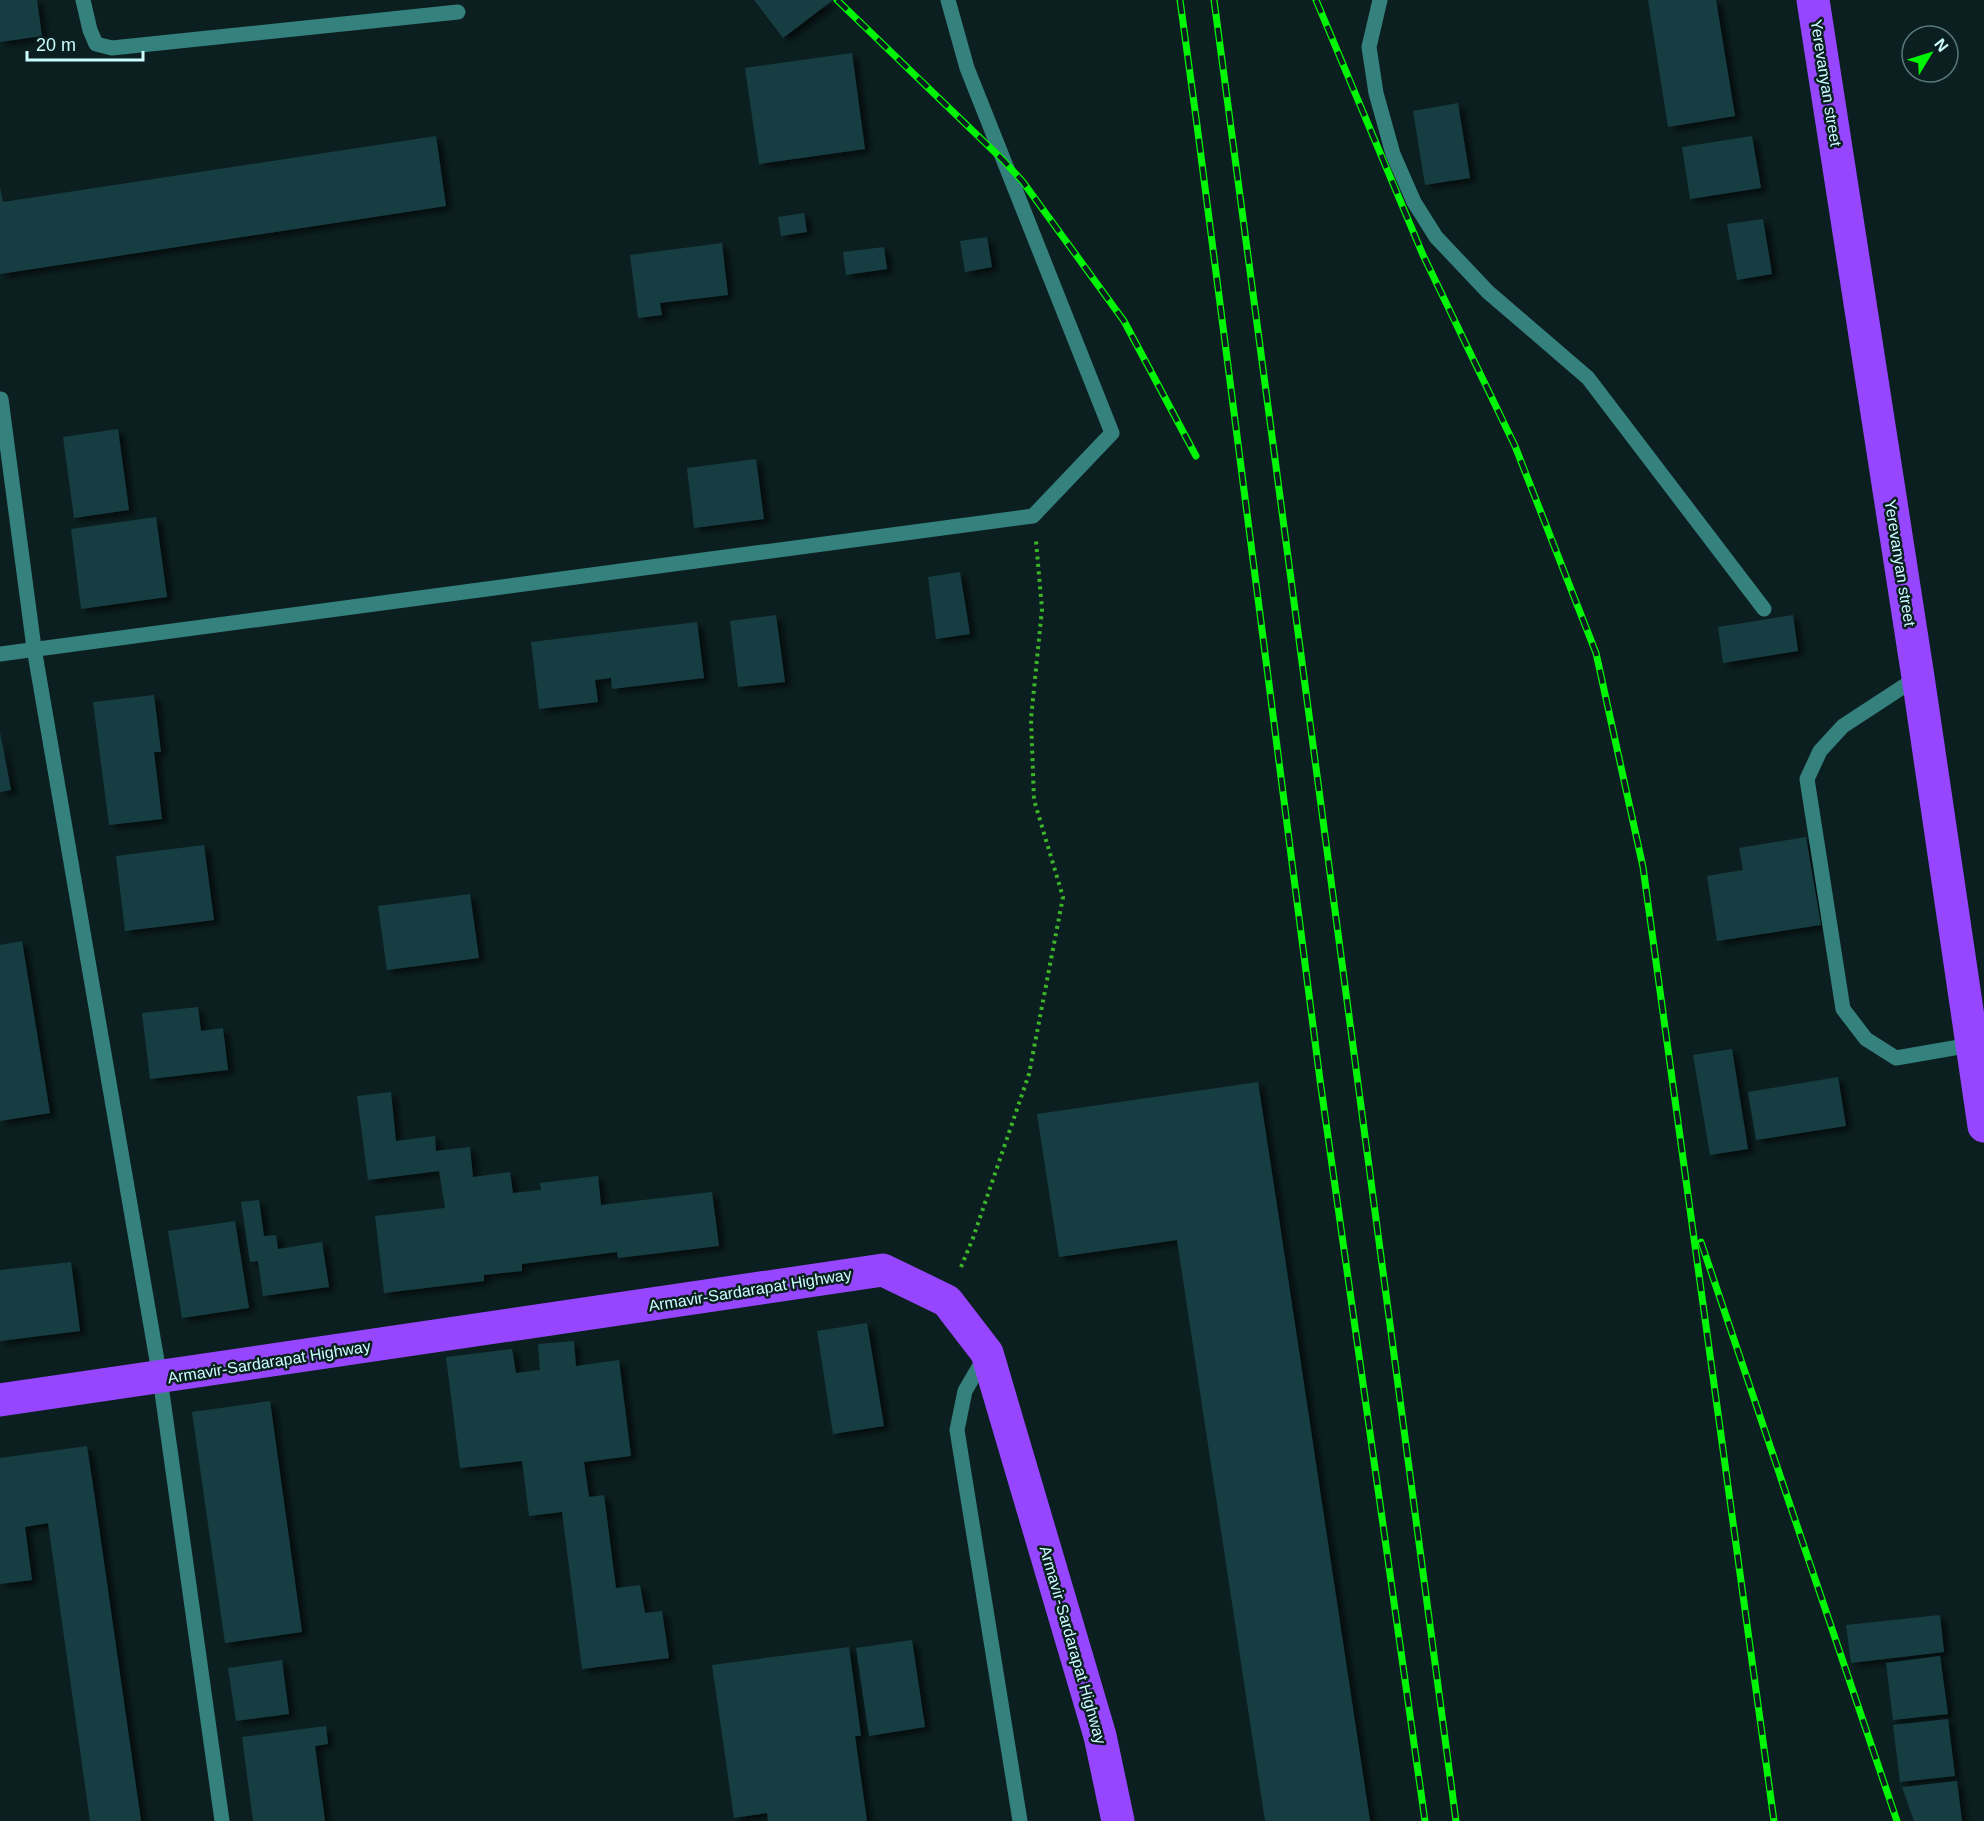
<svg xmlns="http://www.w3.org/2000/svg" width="1984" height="1821" font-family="Helvetica,sans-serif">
  <defs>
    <filter id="shadow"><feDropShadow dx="6" dy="4" stdDeviation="3" flood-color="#0009"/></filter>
  </defs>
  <rect width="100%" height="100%" fill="#0c1f20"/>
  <g fill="#173d42" filter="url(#shadow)">
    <path d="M0 0H37L42 36 0 42Z"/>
    <path d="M754 0H833L783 38Z"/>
    <path d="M1648 0H1716L1735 116 1668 127Z"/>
    <path d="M852 53 865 149 759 164 745 68Z"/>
    <path d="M1458 103 1470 178 1425 185 1413 111Z"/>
    <path d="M436 136 446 206 0 274V188L3 202Z"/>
    <path d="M1752 136 1761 188 1690 199 1682 147Z"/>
    <path d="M804 213 807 232 781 236 778 217Z"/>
    <path d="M1763 219 1772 274 1737 280 1727 224Z"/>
    <path d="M987 237 992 267 965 272 960 241Z"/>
    <path d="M722 243 728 295 660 303 662 315 638 318 630 255Z"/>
    <path d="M884 247 887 269 846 275 843 252Z"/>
    <path d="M118 429 129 510 74 518 63 437Z"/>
    <path d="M756 459 764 519 694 528 687 468Z"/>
    <path d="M156 517 167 597 81 609 71 529Z"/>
    <path d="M960 572 970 634 936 639 928 577Z"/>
    <path d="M776 615 785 682 738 687 730 621Z"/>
    <path d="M1793 615 1798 651 1723 663 1718 627Z"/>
    <path d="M697 622 704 678 612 689 611 678 595 680 598 702 539 709 531 642Z"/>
    <path d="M154 695 161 752H154L162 819 109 825 93 702Z"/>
    <path d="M0 732 11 790 0 792Z"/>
    <path d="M1806 837 1821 925 1717 941 1707 876 1743 870 1739 848Z"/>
    <path d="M204 845 214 920 125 931 116 856Z"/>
    <path d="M470 894 479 958 387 970 378 906Z"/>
    <path d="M22 941 50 1113 0 1121V945Z"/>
    <path d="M198 1007 201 1031 223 1028 228 1070 150 1079 142 1013Z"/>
    <path d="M1732 1049 1748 1149 1710 1155 1693 1055Z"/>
    <path d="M1838 1077 1846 1126 1756 1140 1748 1092Z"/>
    <path d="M1258 1082 1280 1225 1370 1821H1265L1177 1240 1059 1257 1037 1114Z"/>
    <path d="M391 1092 396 1141 435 1136 436 1151 470 1147 473 1177 510 1172 513 1193 541 1190 540 1183 598 1176 601 1205 712 1192 719 1246 618 1258 617 1252 522 1264V1271L484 1275V1281L384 1293 375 1216 445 1208 439 1171 368 1180 357 1096Z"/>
    <path d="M259 1200 264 1236 276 1235 278 1249 322 1242 329 1287 263 1296 258 1261 250 1262 241 1202Z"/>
    <path d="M235 1221 249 1308 182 1318 168 1231Z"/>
    <path d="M71 1262 80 1331 0 1341V1270Z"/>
    <path d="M867 1323 884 1426 833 1434 817 1331Z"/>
    <path d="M574 1341 576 1366 619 1360 631 1456 584 1462 589 1497 604 1495 616 1588 640 1585 645 1613 662 1611 669 1658 582 1669 562 1512 529 1516 522 1461 460 1468 446 1357 512 1349 516 1373 540 1370 538 1344Z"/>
    <path d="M270 1401 302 1632 225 1643 192 1412Z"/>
    <path d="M87 1446 95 1499 141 1821H90L48 1523 25 1527 32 1580 0 1584V1458Z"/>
    <path d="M1940 1615 1944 1652 1851 1663 1846 1625Z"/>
    <path d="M912 1640 925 1727 869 1736 856 1648Z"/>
    <path d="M849 1647 861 1736H855L867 1821H768L767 1813 734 1818 712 1665Z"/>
    <path d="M1940 1656 1948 1714 1893 1720 1886 1663Z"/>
    <path d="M282 1660 289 1714 236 1721 228 1668Z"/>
    <path d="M1948 1719 1955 1776 1900 1782 1893 1725Z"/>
    <path d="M326 1726 328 1744 315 1746 325 1821H253L242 1737Z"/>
    <path d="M1957 1781 1962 1821H1914L1902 1787Z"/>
  </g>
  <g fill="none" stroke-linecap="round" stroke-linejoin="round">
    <path stroke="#3db529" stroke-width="4" stroke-dasharray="3 4.5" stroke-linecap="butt" d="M961 1267 973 1238 1029 1074 1063 897 1034 800 1031 719 1042 609 1036 541"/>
    <g stroke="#35817e" stroke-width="15">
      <path d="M83 0 90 30 96 44 112 48 458 12"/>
      <path d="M1380 0 1369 47 1376 93 1393 154 1414 202 1436 237 1488 292 1588 378 1764 609"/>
      <path d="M1 399 34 648 160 1378 222 1821"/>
      <path d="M0 654 1033 516 1112 433 967 68 948 0"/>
      <path d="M1918 677 1843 726 1820 751 1807 779 1843 1009 1866 1039 1896 1058 1971 1045"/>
      <path d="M986 1355 965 1391 957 1430 1020 1821"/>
    </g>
    <g stroke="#9746ff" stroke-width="33">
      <path d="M1813 0 1918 677 1984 1126"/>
      <path d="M0 1400 883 1270 947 1301 987 1353 1100 1736 1118 1821"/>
    </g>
    <defs>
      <g id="rail">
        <path d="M837 0 1004 161 1023 182 1124 321 1196 456"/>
        <path d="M1180 0 1197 125 1320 1080 1425 1821"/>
        <path d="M1214 0 1456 1821"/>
        <path d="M1316 0 1423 255 1515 446 1596 653 1643 867 1774 1821"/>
        <path d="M1701 1242 1897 1821"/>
      </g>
    </defs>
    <use href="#rail" stroke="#00f604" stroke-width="7"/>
    <use href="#rail" stroke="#0c1f20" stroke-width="4.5" stroke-dasharray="14" stroke-linecap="butt"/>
  </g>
  <g text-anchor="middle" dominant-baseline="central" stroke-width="5" stroke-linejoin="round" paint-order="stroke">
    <g font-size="16" fill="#cbfdff" stroke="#0c1f20">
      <text transform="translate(1826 83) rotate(81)">Yerevanyan street</text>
      <text transform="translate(1900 563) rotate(81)">Yerevanyan street</text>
      <text transform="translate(750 1290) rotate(-9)">Armavir-Sardarapat Highway</text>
      <text transform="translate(269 1362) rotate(-9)">Armavir-Sardarapat Highway</text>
      <text transform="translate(1073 1645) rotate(74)">Armavir-Sardarapat Highway</text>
    </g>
  </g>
  <g transform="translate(1930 54) rotate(52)"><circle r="28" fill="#0c1f20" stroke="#587879" stroke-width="1.5"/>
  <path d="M0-4.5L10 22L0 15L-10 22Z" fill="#00f604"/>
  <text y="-9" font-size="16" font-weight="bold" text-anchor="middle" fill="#cbfdff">N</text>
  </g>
  <path d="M27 51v9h116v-9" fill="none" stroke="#cbfdff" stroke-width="3"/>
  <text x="36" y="51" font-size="18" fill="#cbfdff" stroke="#0c1f20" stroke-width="4.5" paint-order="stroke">20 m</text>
</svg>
